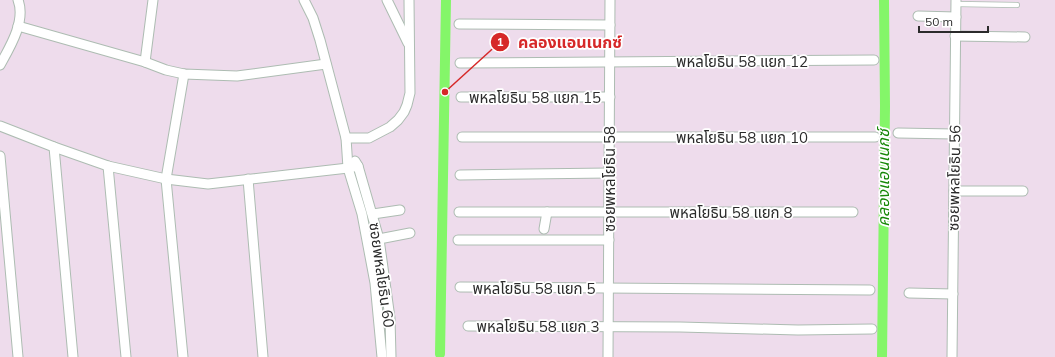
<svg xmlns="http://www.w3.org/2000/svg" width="1055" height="357" font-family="Mulish,'Noto Sans Thai',sans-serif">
  <rect width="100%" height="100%" fill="#eedcec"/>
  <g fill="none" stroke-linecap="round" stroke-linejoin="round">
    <g stroke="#84f669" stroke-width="10">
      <path d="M440 354 446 0"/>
      <path d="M882 357 885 106 884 0"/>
    </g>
    <defs>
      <path id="service" d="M956 4 1017 5"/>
      <g id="minor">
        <path d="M304 0 313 18 320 40 346 138 348 168 362 214 375 283 382 357"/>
        <path d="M387 0 408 43"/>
        <path d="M918 16 956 17"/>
        <path d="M459 24 610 25"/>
        <path d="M18 26 145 62 166 70 184 74 237 76 326 64"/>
        <path d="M955 36 1025 37"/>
        <path d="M145 62 153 0"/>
        <path d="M460 63 874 60"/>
        <path d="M0 65C10 47 26 21 18 0"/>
        <path d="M461 97H610"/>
        <path d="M0 126 54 147 108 166 166 179 208 184 348 168 358 166"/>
        <path d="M898 133 954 134"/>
        <path d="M462 137H875"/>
        <path d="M346 138H369L390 127 398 120 404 112 407 105 410 93 409 0"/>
        <path d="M54 147 73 357"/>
        <path d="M0 156 18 357"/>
        <path d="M355 161 358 166 379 239 390 318 391 357"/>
        <path d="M108 166 126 357"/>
        <path d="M460 175 609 173"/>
        <path d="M248 179 263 357"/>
        <path d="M954 191H1023"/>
        <path d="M459 212H853"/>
        <path d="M373 214 400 210"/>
        <path d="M544 229 547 212"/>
        <path d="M379 239 410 233"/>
        <path d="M458 240H609"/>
        <path d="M460 287 870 290"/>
        <path d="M909 293 953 294"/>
        <path d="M468 326 680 327 798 330 872 329"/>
        <path d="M183 357 166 179 184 74"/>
        <path d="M608 357 610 0"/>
        <path d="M952 357 956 0"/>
      </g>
    </defs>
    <use href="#service" stroke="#adbcb2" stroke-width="6"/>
    <use href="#minor" stroke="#adbcb2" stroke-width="11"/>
    <use href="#service" stroke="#fff" stroke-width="4.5"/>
    <use href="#minor" stroke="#fff" stroke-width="9"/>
  </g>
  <g text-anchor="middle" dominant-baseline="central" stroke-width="3.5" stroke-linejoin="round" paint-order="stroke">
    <g font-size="15" fill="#2b2b2b" stroke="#fff">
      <text x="742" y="61">พหลโยธิน 58 แยก 12</text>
      <text x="535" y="97">พหลโยธิน 58 แยก 15</text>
      <text x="742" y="137">พหลโยธิน 58 แยก 10</text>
      <text transform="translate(954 178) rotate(-89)">ซอยพหลโยธิน 56</text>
      <text transform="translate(609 179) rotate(-90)">ซอยพหลโยธิน 58</text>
      <text x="731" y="212">พหลโยธิน 58 แยก 8</text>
      <text transform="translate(382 275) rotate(82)">ซอยพหลโยธิน 60</text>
      <text x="534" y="288">พหลโยธิน 58 แยก 5</text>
      <text x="538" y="326">พหลโยธิน 58 แยก 3</text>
    </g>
    <g font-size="16" font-style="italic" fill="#168707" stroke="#fff">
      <text transform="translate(883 178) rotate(-90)">คลองแอนเนกซ์</text>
    </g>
  </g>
  <path fill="none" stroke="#d62828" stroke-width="1.5" d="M445 92L500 42"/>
  <g fill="#d62828" stroke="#fff" stroke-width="1.5">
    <circle cx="445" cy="92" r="4"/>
    <circle cx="500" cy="42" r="10"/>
  </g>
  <g font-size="12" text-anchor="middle" font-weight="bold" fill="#fff">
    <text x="500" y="46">1</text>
  </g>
  <g font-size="16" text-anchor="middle" font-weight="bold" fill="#d62828" stroke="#fff" stroke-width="3.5" stroke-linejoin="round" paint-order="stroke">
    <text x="570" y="48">คลองแอนเนกซ์</text>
  </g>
  <path d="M919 26v6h69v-6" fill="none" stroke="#2b2b2b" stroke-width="2"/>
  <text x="925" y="26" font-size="12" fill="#2b2b2b" stroke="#ffffff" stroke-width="3" paint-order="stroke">50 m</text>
</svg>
